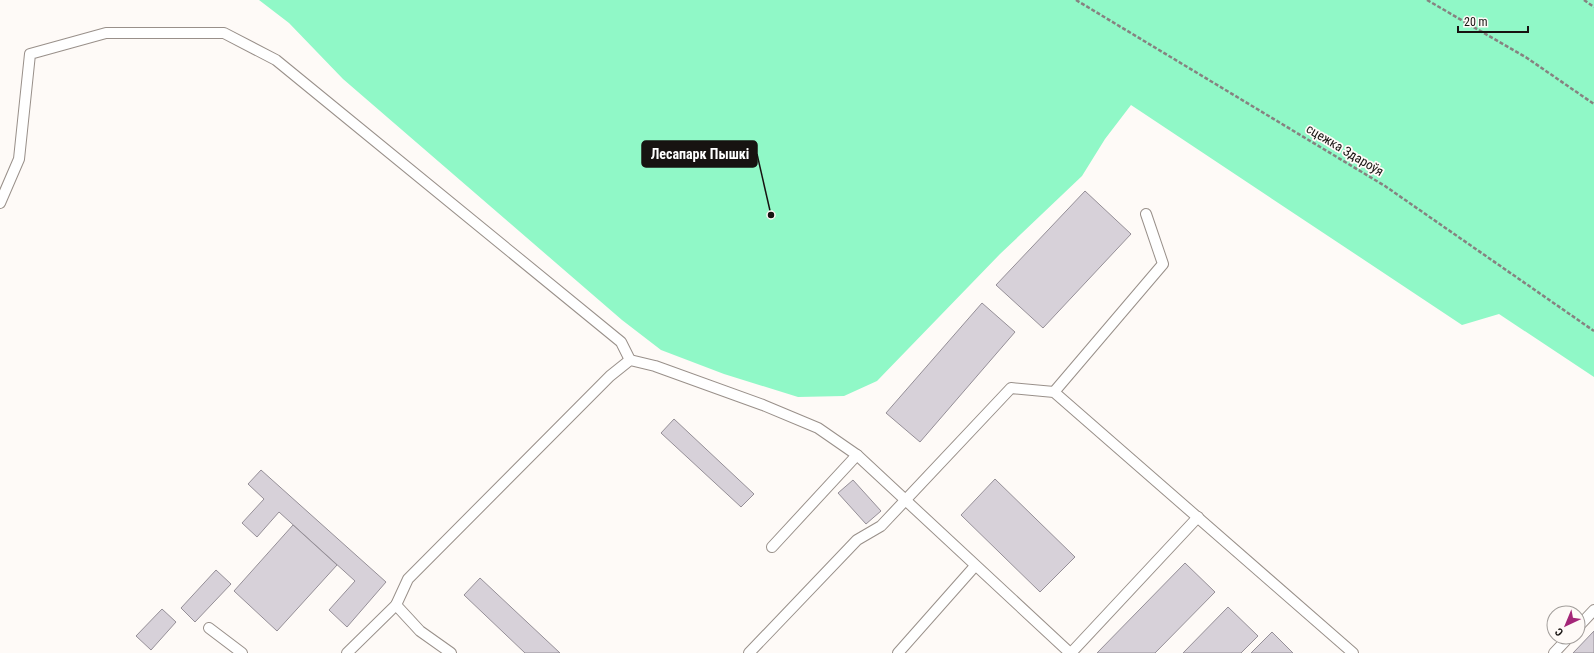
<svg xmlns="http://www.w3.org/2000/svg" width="1594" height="653" font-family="'Roboto Condensed',sans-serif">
  <rect width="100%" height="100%" fill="#fefaf7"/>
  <path fill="#90f8c7" d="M259 0H1594V377L1499 314 1462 325 1131 105 1105 139 1082 176 1000 254 877 381 844 396 798 397 724 374 661 350 622 320 343 79 289 23Z"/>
  <g fill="#d7d1d9" stroke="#958f97">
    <path d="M1085 191 1131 234 1043 328 996 285Z"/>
    <path d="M982 303 1015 332 920 442 886 413Z"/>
    <path d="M674 419 754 494 741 507 661 433Z"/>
    <path d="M261 470 386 582 347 627 329 610 355 581 279 512 257 537 242 523 264 499 248 484Z"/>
    <path d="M995 479 1075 557 1040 592 961 515Z"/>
    <path d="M853 480 881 511 866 524 838 493Z"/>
    <path d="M293 525 337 565 277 631 234 591Z"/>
    <path d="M1185 563 1215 592 1155 653H1097Z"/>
    <path d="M216 570 231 584 195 622 181 608Z"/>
    <path d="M480 578 560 653H525L464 595Z"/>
    <path d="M1228 607 1258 636 1241 653H1183Z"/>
    <path d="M162 609 176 622 151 650 136 636Z"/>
    <path d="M1594 631V653H1573Z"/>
    <path d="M1272 632 1293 653H1251Z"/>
  </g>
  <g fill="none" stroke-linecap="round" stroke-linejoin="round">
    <defs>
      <g id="service">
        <path d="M0 203 19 159 30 54 106 33H224L276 60 621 342 630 360"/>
        <path d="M1054 392 1163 264 1146 214"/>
        <path d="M772 547 857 455"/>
        <path d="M396 605 420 631 451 653"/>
        <path d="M1578 627 1594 610"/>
        <path d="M209 628 242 653"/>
        <path d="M347 653 396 605 408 579 610 376 630 360 655 366 763 405 818 428 857 455 1070 653"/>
        <path d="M749 653 857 540 881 526 1011 388 1054 392 1353 653"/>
        <path d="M898 653 975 566"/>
        <path d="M1071 653 1198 517"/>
        <path d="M1554 653 1569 637"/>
      </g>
    </defs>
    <use href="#service" stroke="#99908a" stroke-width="12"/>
    <g stroke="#868280" stroke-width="2.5" stroke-dasharray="4 2" stroke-linecap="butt">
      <path d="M1076 0 1385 186 1594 331"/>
      <path d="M1427 0 1527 58 1594 104"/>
      <path d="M1584 0 1594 7"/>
    </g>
    <use href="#service" stroke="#fff" stroke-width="10"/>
  </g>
  <g text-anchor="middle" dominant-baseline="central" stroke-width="3.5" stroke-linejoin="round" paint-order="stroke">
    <g font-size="13" fill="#171311" stroke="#fefaf7">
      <text transform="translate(1345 150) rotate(31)">сцежка Здароўя</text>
    </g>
  </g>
  <path fill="none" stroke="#171311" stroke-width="1.5" d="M771 215L757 154"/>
  <circle fill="#171311" stroke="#fefaf7" stroke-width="1.5" cx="771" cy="215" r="4"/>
  <rect fill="#171311" stroke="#171311" stroke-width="1.5" x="642" y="141" width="115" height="26" rx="4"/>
  <g font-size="14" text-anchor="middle" font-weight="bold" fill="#fff">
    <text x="700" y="159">Лесапарк Пышкі</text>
  </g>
  <g transform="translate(1566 625) rotate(224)"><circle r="19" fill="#fefaf7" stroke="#a29e9b"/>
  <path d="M0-3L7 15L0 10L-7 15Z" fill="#a42678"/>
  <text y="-6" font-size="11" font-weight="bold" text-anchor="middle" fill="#171311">С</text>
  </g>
  <path d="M1458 26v6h70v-6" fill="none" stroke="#171311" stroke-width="2"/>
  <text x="1464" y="26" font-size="12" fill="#171311" stroke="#fefaf7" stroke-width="3" paint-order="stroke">20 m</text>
</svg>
